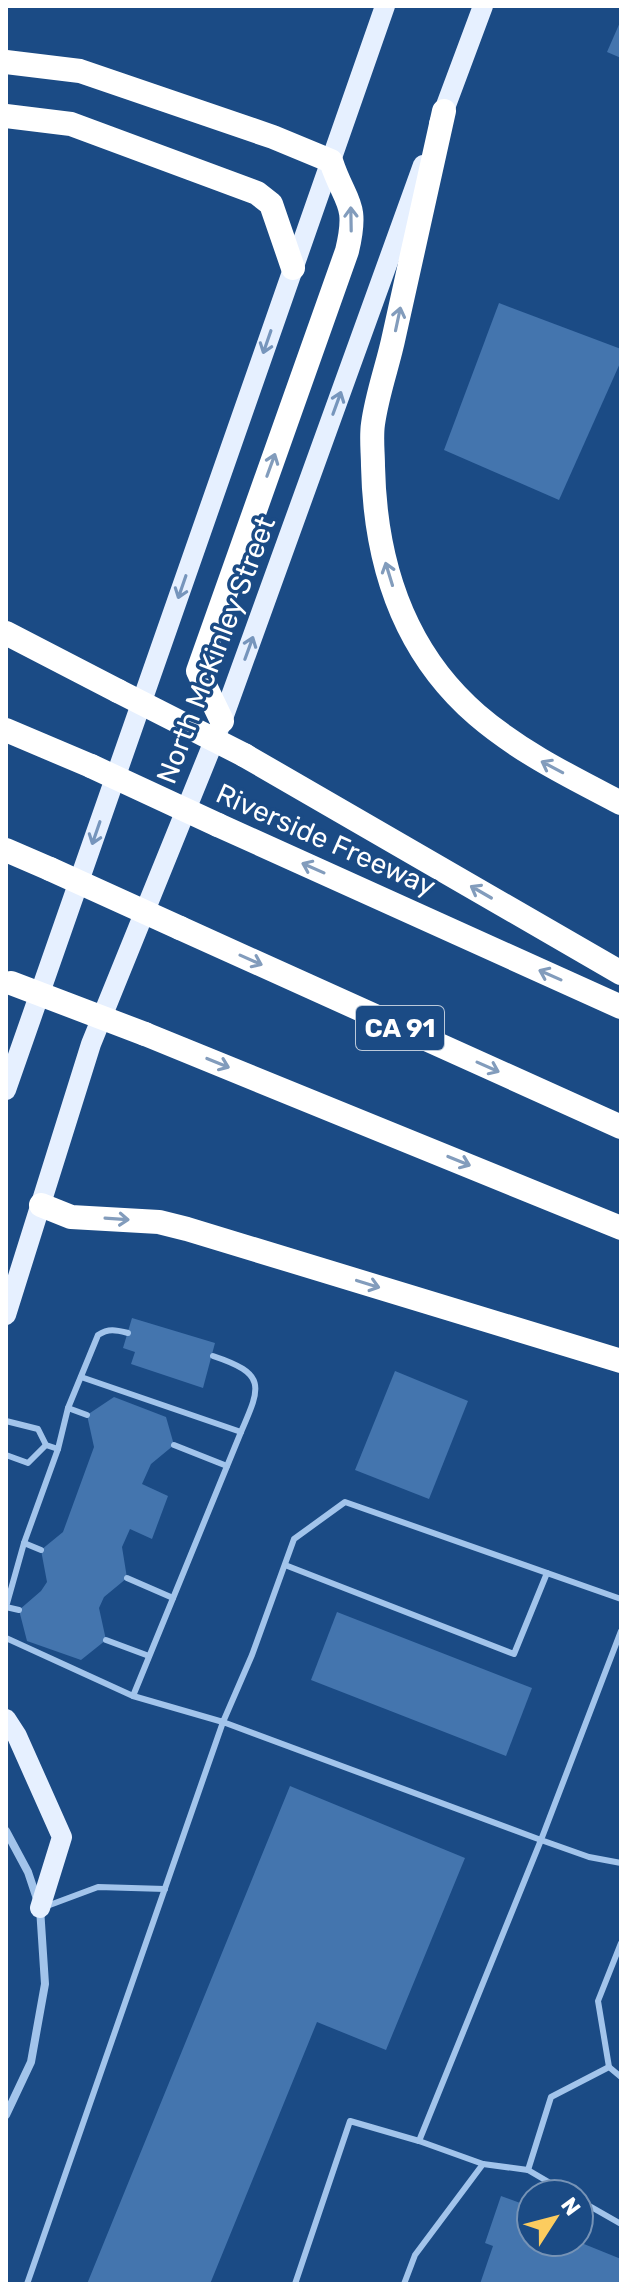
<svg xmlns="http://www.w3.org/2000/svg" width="627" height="2290" font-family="Rubik,sans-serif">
  <rect width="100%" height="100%" fill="#1b4b85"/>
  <g fill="#4475ae">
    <path d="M621 20V58L607 52Z"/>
    <path d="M499 303 621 349V361L559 500 444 450Z"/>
    <path d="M132 1318 215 1343 203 1388 131 1364 135 1352 123 1348Z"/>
    <path d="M395 1371 468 1401 429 1499 355 1470Z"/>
    <path d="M114 1397 166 1417 174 1445 151 1464 142 1484 168 1496 152 1539 130 1529 122 1547 127 1578 104 1597 99 1608 106 1640 81 1660 27 1641 19 1610 41 1591 47 1582 41 1550 63 1532 94 1447 87 1415Z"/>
    <path d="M337 1612 532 1688 506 1756 311 1680Z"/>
    <path d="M290 1786 465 1858 386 2050 317 2022 210 2284H87Z"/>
    <path d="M501 2196 531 2207V2242H579L621 2259V2284H480L493 2246 485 2243Z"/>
  </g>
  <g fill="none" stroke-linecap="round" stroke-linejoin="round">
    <g stroke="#a2c4eb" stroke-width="6">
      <path d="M213 1356C267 1374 261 1386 241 1432"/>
      <path d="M81 1377 241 1432 133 1696"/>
      <path d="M68 1408 87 1415"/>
      <path d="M6 1421 38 1429 46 1445 58 1449"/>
      <path d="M174 1445 227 1466"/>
      <path d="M6 1455 28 1463 46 1445"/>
      <path d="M24 1543 41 1550"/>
      <path d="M285 1565 514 1654 547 1573"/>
      <path d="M127 1578 173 1598"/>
      <path d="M6 1607 24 1543 58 1449 68 1408 98 1335C109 1328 116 1330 128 1333"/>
      <path d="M6 1607 19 1610"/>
      <path d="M621 1631 541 1840 589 1857 621 1863"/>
      <path d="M6 1638 133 1696 223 1722 252 1655 294 1539 345 1502 621 1599"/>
      <path d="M106 1640 149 1656"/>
      <path d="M47 1906 98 1887 165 1889"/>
      <path d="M609 2067 598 2001 621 1943"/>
      <path d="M419 2141 483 2164"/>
      <path d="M528 2170 569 2194"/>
      <path d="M579 2200 621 2224"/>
      <path d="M27 2284 223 1722 541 1840 419 2141 350 2121 295 2284"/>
      <path d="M404 2284 415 2255 483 2164 528 2170 551 2097 609 2067 621 2077"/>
    </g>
    <path stroke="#a2c4eb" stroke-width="8" d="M6 1831 28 1872 40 1908 45 1984 31 2062 6 2115"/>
    <g stroke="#e6f0ff" stroke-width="20">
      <path d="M439 124 483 6"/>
      <path d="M6 1090 385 6"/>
      <path d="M6 1315 91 1044 222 721 423 165"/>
      <path d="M6 1719 17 1736 62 1837 40 1908"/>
    </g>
    <g stroke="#fff" stroke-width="24">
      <path d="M6 62 80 71 273 137 331 161C345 204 359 201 347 251L198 671 222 721"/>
      <path d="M444 111C427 186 411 261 394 336 388 365 377 394 373 424 371 437 373 453 373 466 375 561 403 651 477 715 520 752 571 777 621 803"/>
      <path d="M6 116 71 124 257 193 271 204 293 268"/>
      <path d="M6 633 118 691"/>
      <path d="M6 730 91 766"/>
      <path d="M244 755 621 973"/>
      <path d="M218 825 621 1007"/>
      <path d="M6 850 50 869"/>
      <path d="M180 928 621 1127"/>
      <path d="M145 1034 621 1228"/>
      <path d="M41 1205 71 1217 159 1222 187 1229 621 1361"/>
    </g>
    <g stroke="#fff" stroke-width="24">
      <path d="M118 691 244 755"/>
      <path d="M91 766 218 825"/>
      <path d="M50 869 180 928"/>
      <path d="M11 983 145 1034"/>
    </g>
  </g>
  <defs><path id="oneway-shaft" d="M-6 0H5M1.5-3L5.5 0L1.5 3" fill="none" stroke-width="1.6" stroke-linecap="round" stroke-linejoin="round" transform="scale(2)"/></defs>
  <g stroke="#829cbc">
    <use href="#oneway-shaft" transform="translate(351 219) rotate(-91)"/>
    <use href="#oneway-shaft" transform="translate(398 319) rotate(-78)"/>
    <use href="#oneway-shaft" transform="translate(271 465) rotate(-70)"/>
    <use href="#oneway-shaft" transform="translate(389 574) rotate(-107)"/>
    <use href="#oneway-shaft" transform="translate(552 767) rotate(-152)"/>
    <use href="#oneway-shaft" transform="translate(313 868) rotate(-156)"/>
    <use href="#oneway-shaft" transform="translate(481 892) rotate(-150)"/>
    <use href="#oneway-shaft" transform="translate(251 960) rotate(24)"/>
    <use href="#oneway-shaft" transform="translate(550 975) rotate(-156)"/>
    <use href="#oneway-shaft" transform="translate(218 1063) rotate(22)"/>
    <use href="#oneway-shaft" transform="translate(488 1067) rotate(24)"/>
    <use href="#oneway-shaft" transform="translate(459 1161) rotate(22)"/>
    <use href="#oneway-shaft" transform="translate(117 1219) rotate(4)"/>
    <use href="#oneway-shaft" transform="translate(368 1284) rotate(17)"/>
  </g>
  <g stroke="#7695bc">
    <use href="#oneway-shaft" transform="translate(267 342) rotate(109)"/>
    <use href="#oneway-shaft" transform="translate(337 403) rotate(-70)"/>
    <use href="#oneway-shaft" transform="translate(182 587) rotate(109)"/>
    <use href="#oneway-shaft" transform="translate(249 648) rotate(-70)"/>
    <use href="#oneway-shaft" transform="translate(96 833) rotate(109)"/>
  </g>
  <g text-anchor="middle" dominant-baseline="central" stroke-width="7" stroke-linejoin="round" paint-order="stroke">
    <rect fill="#1b4b85" stroke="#bbc9da" stroke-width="2" x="356" y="1006" width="88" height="44" rx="6"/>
    <g font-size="26" font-weight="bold" fill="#fff">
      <text x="400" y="1028">CA 91</text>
    </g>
    <g font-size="28" fill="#fff" stroke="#1b4b85">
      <text transform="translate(216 650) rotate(-69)">North McKinley Street</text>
      <text transform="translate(326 840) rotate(24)">Riverside Freeway</text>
    </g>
  </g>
  <rect width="627" height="2290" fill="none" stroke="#ffffff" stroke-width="16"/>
  <g transform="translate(555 2218) rotate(54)"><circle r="38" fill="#1b4b85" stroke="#7693b6" stroke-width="2"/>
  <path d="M0-6L14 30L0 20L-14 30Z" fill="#fccc5f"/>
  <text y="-12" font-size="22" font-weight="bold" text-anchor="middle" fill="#ffffff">N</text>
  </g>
</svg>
